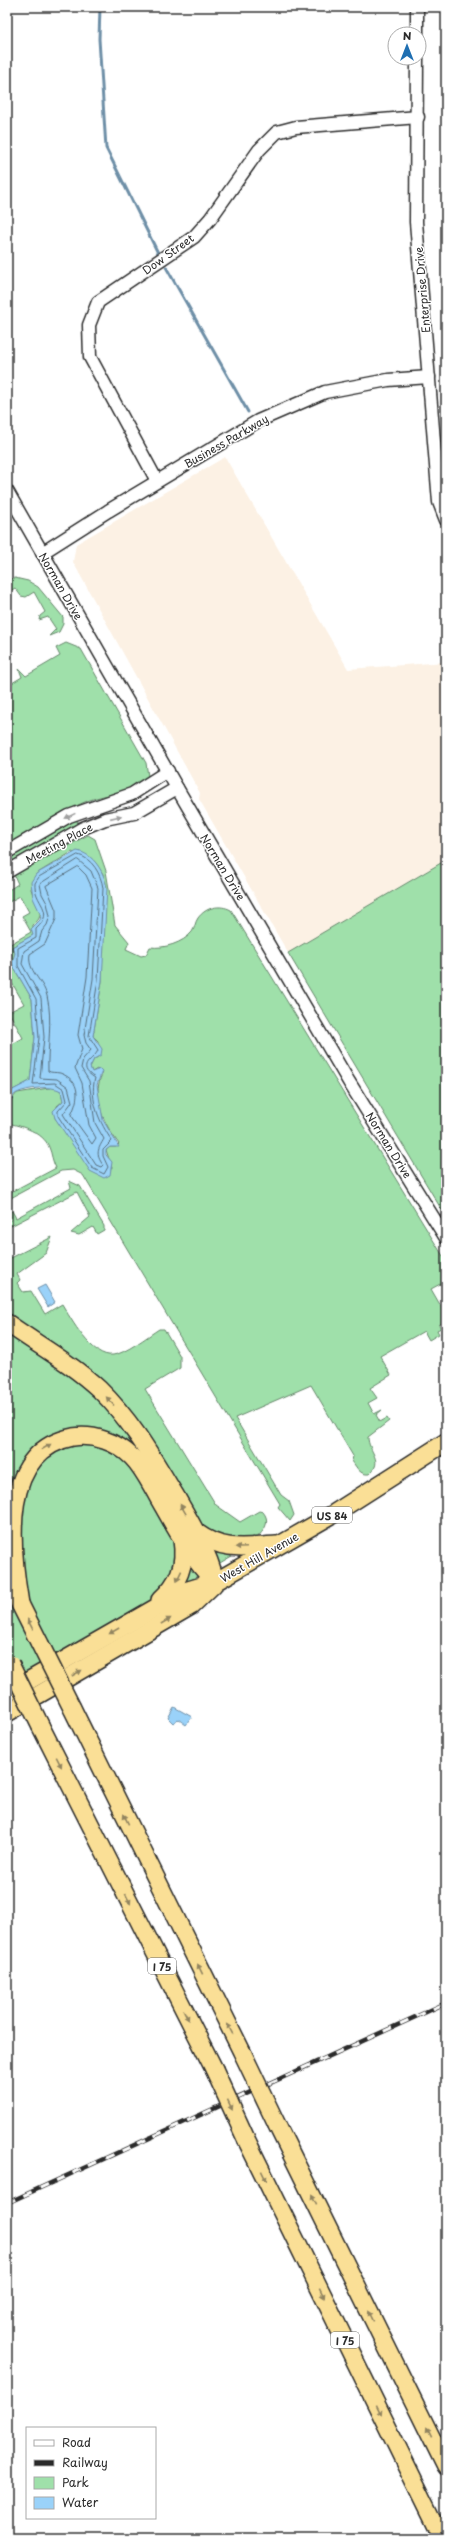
<svg xmlns="http://www.w3.org/2000/svg" width="453" height="2545" font-family="'Playpen Sans',sans-serif">
  <rect width="100%" height="100%" fill="#fff"/>
  <filter id="ink" filterUnits="userSpaceOnUse"><feTurbulence type="fractalNoise" baseFrequency=".025" numOctaves="2"/><feDisplacementMap in="SourceGraphic" scale="8" xChannelSelector="R" yChannelSelector="G"/><feConvolveMatrix kernelMatrix="1 2 1 2 8 2 1 2 1" color-interpolation-filters="sRGB"/></filter>
  <g filter="url(#ink)">
    <path fill="#fcf1e4" d="M225 457 348 669 446 662V860L288 953 199 799 200 793 73 562 76 544Z"/>
    <g fill="#9fe0aa" stroke="#65866a">
      <path d="M15 578 28 581 38 587 63 617V624L59 632 49 636 56 629 48 617 39 620 40 616 45 612 34 592 26 597 21 596 15 588 7 593V579Z"/>
      <path d="M66 643 81 649 146 763 148 776C136 792 113 793 96 798 71 805 31 833 7 847V686L22 677 19 669 26 676 60 656 56 648Z"/>
      <path d="M74 820 78 821V825L7 866V859Z"/>
      <path d="M88 835 95 839 106 871 115 925 129 942 126 949 141 956 146 955 150 947C164 949 183 943 192 932 195 928 195 922 198 918 206 907 220 904 231 910L446 1261V1286L442 1283 431 1289 446 1315V1320L439 1325 441 1328 437 1330 439 1334 429 1340 424 1331 380 1356 391 1375 370 1388 377 1398 368 1403 374 1414 382 1410 376 1415 380 1422 387 1418 389 1421 368 1437C368 1452 385 1461 369 1474 360 1475 357 1468 352 1461L353 1456 311 1385 235 1418 281 1495 289 1501 294 1515 290 1521 278 1507 280 1504 83 1175 73 1170 61 1171 7 1200V1194L56 1168C52 1161 52 1154 49 1147 43 1132 22 1126 7 1123V1105L17 1093 55 1087 61 1091 63 1101 57 1106 55 1118 63 1129 112 1168 106 1150 110 1147H116L119 1144C104 1124 91 1098 102 1074L97 1069 92 1072 90 1067 94 1059 98 1057V1041L93 1036 102 981 103 874 95 862 72 852 36 874 31 889C35 903 48 914 33 925V935L12 947 15 953 14 968 32 999 35 1037 30 1081 7 1093V1047L23 1038 9 1012 24 1004 7 974V946L31 932 22 916 29 912 20 896 7 903V891L18 884 14 875Z"/>
      <path d="M446 860V1217L288 953Z"/>
      <path d="M69 1181 80 1186 104 1226V1230L97 1234 93 1227 79 1235 71 1233 90 1217 77 1192 7 1228V1222L11 1220 8 1212 12 1211 16 1218 71 1188Z"/>
      <path d="M52 1237 46 1253 17 1274 20 1280 17 1283 23 1292 31 1291 45 1314 62 1304C71 1319 92 1358 113 1355 125 1354 148 1336 159 1329H164L180 1356V1368L145 1389 216 1505 240 1522 259 1511 263 1512C277 1528 247 1545 237 1553L7 1687V1260Z"/>
    </g>
    <g fill="#9ad2f9" stroke="#6e8fa7">
      <path d="M77 851C94 854 104 872 107 888L102 981 93 1036 102 1049 101 1055 94 1059 90 1067 92 1072 100 1069 102 1071 97 1085 103 1120 119 1147H110L106 1150V1155L112 1162 110 1175 104 1178 90 1171 55 1118 53 1111 63 1101 61 1091C52 1085 27 1088 17 1093 12 1095 11 1102 7 1105V1093L30 1081 35 1037 32 999 14 968 12 963 15 953 12 947 33 935 31 929 40 920 41 915 33 898 31 882 36 874Z"/>
      <path d="M45 1285 55 1302 48 1307 37 1289Z"/>
      <path d="M174 1707 192 1717 186 1725 178 1719 173 1723 168 1718Z"/>
    </g>
    <g fill="none" stroke-linecap="round" stroke-linejoin="round">
      <g stroke="#576e7d" stroke-width="1">
        <path d="M78 855C92 858 101 874 103 888L98 980 89 1036 98 1050C95 1060 74 1065 95 1078 89 1100 100 1123 112 1141L103 1150V1156L108 1167 104 1174 92 1168 58 1116V1111L67 1101 64 1089 55 1083 33 1084 39 1038 36 999 18 966V948L36 938V929C57 910 33 903 35 883L39 877Z"/>
        <path d="M78 860 91 871 98 888 93 979 84 1035 86 1043 91 1050 83 1059 81 1068 89 1081 95 1123 104 1139C98 1149 95 1154 103 1165L101 1167 96 1165 63 1114 72 1102 68 1087 57 1079 40 1078 44 1037 41 998 22 964 24 951 39 941 42 931 47 925 50 916 47 903 42 894 40 884Z"/>
        <path d="M78 867 86 875 92 888 87 977 78 1035 82 1049 75 1068 82 1083 89 1125 96 1138 92 1144 71 1115C79 1099 82 1081 60 1073 55 1072 51 1073 48 1071 47 1047 53 1021 47 996 43 980 27 971 30 954L45 944 56 919V910L46 886Z"/>
      </g>
      <g stroke="#6e8fa7" stroke-width="3">
        <path d="M100 7 99 39 106 148 158 253"/>
        <path d="M166 267 248 412"/>
      </g>
      <defs>
        <g id="minor">
          <path d="M417 7V34"/>
          <path d="M417 58 416 222 439 502 446 520"/>
          <path d="M157 481 90 357 89 325 98 302 194 237 210 219 259 150 277 132 296 127 418 117"/>
          <path d="M7 491 177 788 349 1082 446 1238"/>
          <path d="M42 553 108 511 258 421 325 392 388 380 429 377"/>
          <path d="M7 852 69 816 132 794 168 771"/>
          <path d="M7 872 83 828 105 819 134 813 177 788"/>
        </g>
        <g id="highway">
          <path d="M7 1323C38 1345 71 1363 99 1389 131 1420 152 1457 175 1495 191 1523 207 1549 215 1580"/>
          <path d="M196 1532C223 1552 244 1547 276 1545"/>
          <path d="M15 1594 40 1644"/>
          <path d="M160 1600C179 1583 186 1565 182 1540"/>
          <path d="M20 1604C10 1545 0 1451 73 1437 94 1434 117 1442 132 1457 143 1468 150 1483 158 1497 175 1527 191 1558 215 1582"/>
          <path d="M7 1693 185 1591 215 1582 330 1516 446 1442"/>
          <path d="M72 1708 243 2054"/>
          <path d="M7 1713 191 1606 214 1584"/>
          <path d="M41 1727 214 2069"/>
          <path d="M277 2125 446 2467"/>
          <path d="M247 2141 442 2538"/>
        </g>
      </defs>
      <use href="#minor" stroke="#2b2b2b" stroke-width="15"/>
      <use href="#highway" stroke="#2b2b2b" stroke-width="20"/>
      <use href="#minor" stroke="#fff" stroke-width="12"/>
      <use href="#highway" stroke="#fadf96" stroke-width="17"/>
      <defs>
        <path id="rail" d="M7 2203 446 2003"/>
      </defs>
      <use href="#rail" stroke="#2b2b2b" stroke-width="4.5"/>
      <use href="#rail" stroke="#fff" stroke-width="3" stroke-dasharray="9" stroke-linecap="butt"/>
      <defs>
        <g id="highway-bridge">
          <path d="M40 1644 72 1708"/>
          <path d="M10 1664 41 1727"/>
          <path d="M243 2054 277 2125"/>
          <path d="M214 2069 247 2141"/>
        </g>
      </defs>
      <use href="#highway-bridge" stroke="#2b2b2b" stroke-width="20" stroke-linecap="butt"/>
      <use href="#highway-bridge" stroke="#fadf96" stroke-width="17"/>
    </g>
    <defs><path id="oneway-solid" d="M-6-.8H1V-3.2L6.5 0L1 3.2V.8H-6Z"/></defs>
    <g fill="#a0a0a0">
      <use href="#oneway-solid" transform="translate(70 816) rotate(154)"/>
      <use href="#oneway-solid" transform="translate(116 817) rotate(-13)"/>
    </g>
    <g fill="#928560">
      <use href="#oneway-solid" transform="translate(110 1401) rotate(-132)"/>
      <use href="#oneway-solid" transform="translate(46 1447) rotate(-31)"/>
      <use href="#oneway-solid" transform="translate(183 1509) rotate(-121)"/>
      <use href="#oneway-solid" transform="translate(241 1547) rotate(178)"/>
      <use href="#oneway-solid" transform="translate(179 1576) rotate(115)"/>
      <use href="#oneway-solid" transform="translate(166 1621) rotate(-30)"/>
      <use href="#oneway-solid" transform="translate(30 1624) rotate(-117)"/>
      <use href="#oneway-solid" transform="translate(114 1631) rotate(150)"/>
      <use href="#oneway-solid" transform="translate(77 1673) rotate(-30)"/>
      <use href="#oneway-solid" transform="translate(59 1762) rotate(63)"/>
      <use href="#oneway-solid" transform="translate(126 1819) rotate(-116)"/>
      <use href="#oneway-solid" transform="translate(128 1899) rotate(63)"/>
      <use href="#oneway-solid" transform="translate(200 1969) rotate(-116)"/>
      <use href="#oneway-solid" transform="translate(186 2015) rotate(63)"/>
      <use href="#oneway-solid" transform="translate(230 2029) rotate(-118)"/>
      <use href="#oneway-solid" transform="translate(230 2105) rotate(65)"/>
      <use href="#oneway-solid" transform="translate(264 2176) rotate(64)"/>
      <use href="#oneway-solid" transform="translate(314 2199) rotate(-116)"/>
      <use href="#oneway-solid" transform="translate(322 2293) rotate(64)"/>
      <use href="#oneway-solid" transform="translate(371 2316) rotate(-116)"/>
      <use href="#oneway-solid" transform="translate(379 2410) rotate(64)"/>
      <use href="#oneway-solid" transform="translate(429 2432) rotate(-116)"/>
    </g>
  </g>
  <g text-anchor="middle" dominant-baseline="central" stroke-width="3" stroke-linejoin="round" paint-order="stroke">
    <g fill="#fff" stroke="#6b6b6b" stroke-width="1">
      <rect x="312" y="1507" width="40" height="16" rx="3"/>
      <rect x="148" y="1958" width="28" height="16" rx="3"/>
      <rect x="331" y="2332" width="28" height="16" rx="3"/>
    </g>
    <g font-size="10" font-weight="bold" fill="#2b2b2b">
      <text x="332" y="1515">US 84</text>
      <text x="162" y="1966">I 75</text>
      <text x="345" y="2340">I 75</text>
    </g>
    <g font-size="11" fill="#2b2b2b" stroke="#fff">
      <text transform="translate(168 254) rotate(-36)">Dow Street</text>
      <text transform="translate(422 290) rotate(-95)">Enterprise Drive</text>
      <text transform="translate(226 441) rotate(-30)">Business Parkway</text>
      <text transform="translate(61 586) rotate(60)">Norman Drive</text>
      <text transform="translate(59 843) rotate(-28)">Meeting Place</text>
      <text transform="translate(223 867) rotate(59)">Norman Drive</text>
      <text transform="translate(389 1145) rotate(58)">Norman Drive</text>
      <text transform="translate(259 1557) rotate(-30)">West Hill Avenue</text>
    </g>
  </g>
  <rect width="453" height="2545" fill="none" stroke="#fff" stroke-width="24"/>
  <rect x="12" y="12" width="429" height="2521" fill="none" stroke="#2b2b2b" stroke-width="1.5" filter="url(#ink)"/>
  <rect x="26" y="2427" width="130" height="92" fill="#ffffff" stroke="#aaaaaa"/>
  <rect x="34" y="2440" width="20" height="6" fill="#ffffff" stroke="#aaaaaa"/>
  <text x="62" y="2447" font-size="12" fill="#2b2b2b">Road</text>
  <rect x="34" y="2460" width="20" height="6" fill="#2b2b2b" stroke="#aaaaaa"/>
  <text x="62" y="2467" font-size="12" fill="#2b2b2b">Railway</text>
  <rect x="34" y="2477" width="20" height="12" fill="#9fe0aa" stroke="#aaaaaa"/>
  <text x="62" y="2487" font-size="12" fill="#2b2b2b">Park</text>
  <rect x="34" y="2497" width="20" height="12" fill="#9ad2f9" stroke="#aaaaaa"/>
  <text x="62" y="2507" font-size="12" fill="#2b2b2b">Water</text>
  <g transform="translate(407 46)"><circle r="19" fill="#ffffff" stroke="#aaaaaa"/>
  <path d="M0-3L7 15L0 10L-7 15Z" fill="#1f6fb2"/>
  <text y="-6" font-size="11" font-weight="bold" text-anchor="middle" fill="#2b2b2b">N</text>
  </g>
</svg>
